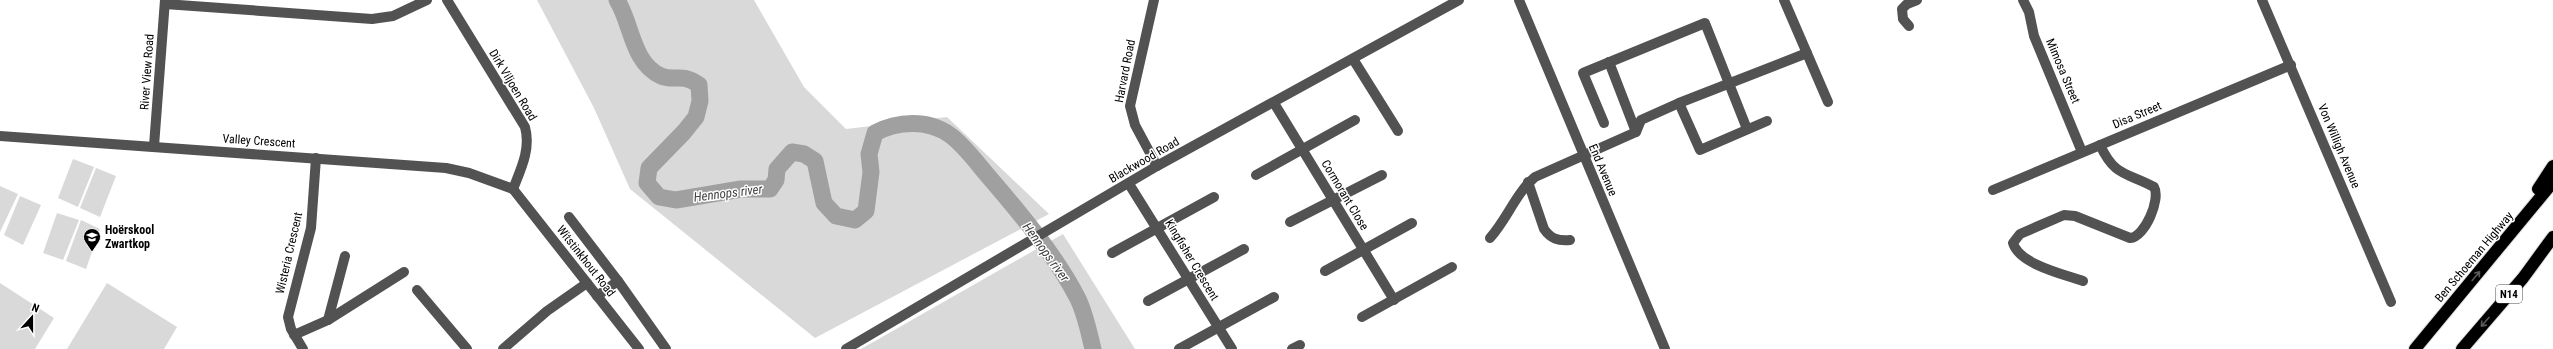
<svg xmlns="http://www.w3.org/2000/svg" width="2553" height="349" font-family="'Roboto Condensed',sans-serif">
  <rect width="100%" height="100%" fill="#fff"/>
  <g fill="#d9d9d9">
    <path d="M537 0H754L804 87 846 129 947 117 1049 214 815 338 630 189 594 108Z"/>
    <path d="M73 159 94 167 78 207 58 198Z"/>
    <path d="M96 168 116 176 100 217 80 208Z"/>
    <path d="M0 186 18 194 0 232Z"/>
    <path d="M20 196 41 205 23 245 4 235Z"/>
    <path d="M57 213 79 220 63 260 43 253Z"/>
    <path d="M81 220 100 229 86 269 66 261Z"/>
    <path d="M1063 234 1135 349H861Z"/>
    <path d="M0 283 54 318 35 349H0Z"/>
    <path d="M107 283 177 327 164 349H67Z"/>
  </g>
  <g fill="none" stroke-linecap="round" stroke-linejoin="round">
    <path stroke="#a0a0a0" stroke-width="17" d="M617 0C632 24 632 63 661 76 675 82 681 72 699 85L700 101 696 117 684 132 649 168 647 183 659 197 676 200 741 189H770L776 180 777 169 792 152 804 154 815 161 824 203 836 216 855 220 866 211 871 172 869 154 875 133C897 121 928 119 950 135 964 145 977 163 989 177 1019 212 1056 256 1077 297 1085 312 1089 333 1093 349"/>
    <defs>
      <g id="highway">
        <path d="M2538 189 2553 166"/>
        <path d="M2415 349 2553 182"/>
        <path d="M2462 349 2523 278 2553 237"/>
      </g>
    </defs>
    <use href="#highway" stroke="#dbdbdb" stroke-width="14"/>
    <g stroke="#525252" stroke-width="10">
      <path d="M447 0 525 127C531 149 521 169 513 189"/>
      <path d="M1154 0 1130 106 1135 125 1157 166"/>
      <path d="M1519 0 1665 349"/>
      <path d="M1784 0 1828 102"/>
      <path d="M2023 0 2029 12 2034 36 2082 152"/>
      <path d="M2262 0 2391 302"/>
      <path d="M165 4 372 19 393 16 427 0"/>
      <path d="M1909 26 1903 19 1902 9 1907 4 1917 0"/>
      <path d="M1353 59 1398 131"/>
      <path d="M1609 62 1636 132"/>
      <path d="M1274 103 1394 300"/>
      <path d="M1679 103 1700 150 1767 121"/>
      <path d="M1604 123 1583 73 1705 23 1747 129"/>
      <path d="M0 136 446 168 469 173 513 189"/>
      <path d="M154 146 165 0"/>
      <path d="M1256 175 1355 120"/>
      <path d="M1528 182 1544 229C1551 239 1558 241 1570 240"/>
      <path d="M1129 184 1232 349"/>
      <path d="M513 189 639 349"/>
      <path d="M1993 190 2291 65"/>
      <path d="M569 217 618 281 597 296"/>
      <path d="M1290 222 1382 175"/>
      <path d="M1490 238C1507 219 1516 193 1535 177L1636 132 1641 120 1679 103 1807 53"/>
      <path d="M1112 253 1214 197"/>
      <path d="M1325 271 1412 223"/>
      <path d="M618 281 666 349"/>
      <path d="M2083 281C2063 274 2019 264 2013 243L2020 234 2064 215 2075 216 2130 238C2145 237 2161 199 2154 187 2126 172 2115 177 2100 145"/>
      <path d="M417 290 467 349"/>
      <path d="M1148 301 1244 249"/>
      <path d="M1362 317 1452 267"/>
      <path d="M328 320 345 256"/>
      <path d="M294 335 328 320 404 272"/>
      <path d="M303 349 291 329 288 317 311 228 316 158"/>
      <path d="M503 349 547 311 587 283"/>
      <path d="M846 349 1157 166 1459 0"/>
      <path d="M1179 349 1274 297"/>
      <path d="M1292 349 1300 345"/>
    </g>
    <use href="#highway" stroke="#000" stroke-width="12"/>
  </g>
  <defs><path id="oneway-shaft" d="M-6 0H5M1.5-3L5.5 0L1.5 3" fill="none" stroke-width="1.6" stroke-linecap="round" stroke-linejoin="round"/></defs>
  <g stroke="#595959">
    <use href="#oneway-shaft" transform="translate(2476 276) rotate(-50)"/>
    <use href="#oneway-shaft" transform="translate(2485 322) rotate(131)"/>
  </g>
  <defs>
    <symbol id="school-pin" viewBox="-11 -11 22 30"><path d="M0 17L-7.5 6A9.5 9.5 0 1 1 7.5 6Z" fill="#000" stroke="#fff"/><path d="M0-5L7-2L0 1L-7-2ZM-4 1L0 2.5L4 1V4Q0 6-4 4Z" fill="#fff"/></symbol>
  </defs>
  <g fill-rule="evenodd">
    <use href="#school-pin" x="82" y="227" width="20" height="27"/>
  </g>
  <g text-anchor="middle" dominant-baseline="central" stroke-width="3" stroke-linejoin="round" paint-order="stroke">
    <rect fill="#fff" stroke="#4c4c4c" stroke-width="1" x="2496" y="285" width="26" height="18" rx="3"/>
    <g font-size="11" font-weight="bold" fill="#000">
      <text x="2509" y="294">N14</text>
    </g>
    <g font-size="12" fill="#000" stroke="#fff">
      <text transform="translate(1125 71) rotate(-79)">Harvard Road</text>
      <text transform="translate(2063 71) rotate(67)">Mimosa Street</text>
      <text transform="translate(147 72) rotate(-86)">River View Road</text>
      <text transform="translate(513 85) rotate(59)">Dirk Viljoen Road</text>
      <text transform="translate(2137 115) rotate(-23)">Disa Street</text>
      <text transform="translate(259 141) rotate(4)">Valley Crescent</text>
      <text transform="translate(2339 146) rotate(67)">Von Willigh Avenue</text>
      <text transform="translate(1144 160) rotate(-30)">Blackwood Road</text>
      <text transform="translate(1603 170) rotate(67)">End Avenue</text>
      <text transform="translate(1345 195) rotate(59)">Cormorant Close</text>
      <text transform="translate(289 253) rotate(-77)">Wisteria Crescent</text>
      <text transform="translate(2474 257) rotate(-50)">Ben Schoeman Highway</text>
      <text transform="translate(1192 260) rotate(59)">Kingfisher Crescent</text>
      <text transform="translate(586 261) rotate(52)">Witstinkhout Road</text>
    </g>
    <g font-size="12" font-weight="bold" fill="#000" stroke="#fff" text-anchor="start">
      <text x="105" y="230">Hoërskool<tspan x="105" dy="14">Zwartkop</tspan></text>
    </g>
    <g font-size="13" font-style="italic" fill="#414141" stroke="#fff">
      <text transform="translate(728 193) rotate(-7)">Hennops river</text>
      <text transform="translate(1046 252) rotate(54)">Hennops river</text>
    </g>
  </g>
  <g transform="translate(32 317) rotate(21)" stroke="#ffffff" stroke-width="3" paint-order="stroke">
  <path d="M0-3L7 15L0 10L-7 15Z" fill="#000000"/>
  <text y="-6" font-size="11" font-weight="bold" text-anchor="middle" fill="#000000">N</text>
  </g>
</svg>
